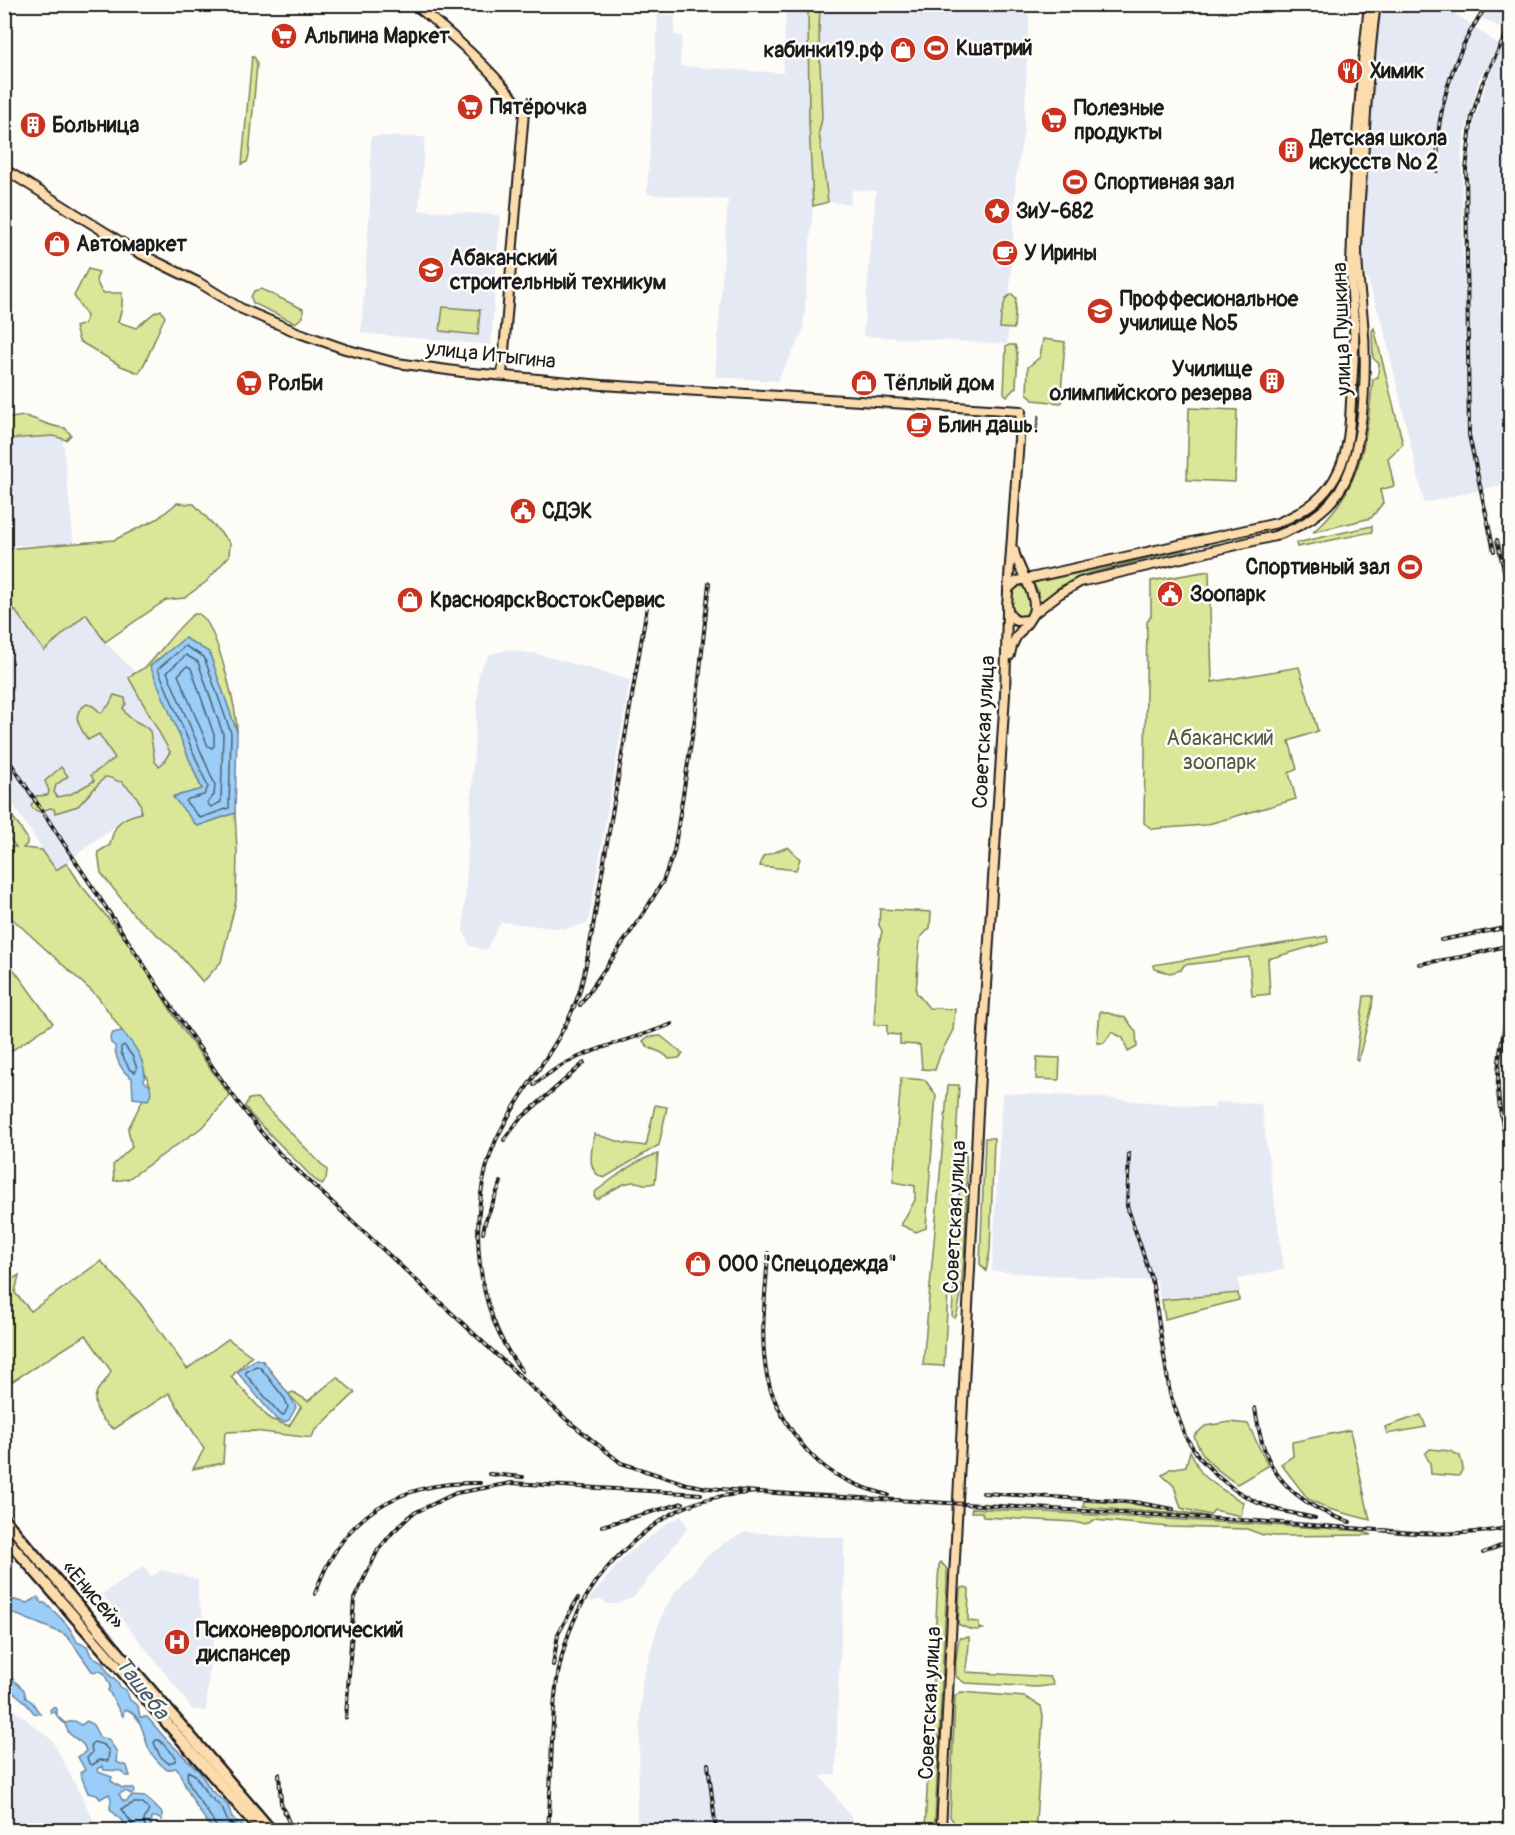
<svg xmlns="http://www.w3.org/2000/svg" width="1515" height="1835" font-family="Pangolin,sans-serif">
  <rect width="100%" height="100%" fill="#fdfcf7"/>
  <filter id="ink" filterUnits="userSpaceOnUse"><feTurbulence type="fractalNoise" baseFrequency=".0167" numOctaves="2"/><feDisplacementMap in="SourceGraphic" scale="12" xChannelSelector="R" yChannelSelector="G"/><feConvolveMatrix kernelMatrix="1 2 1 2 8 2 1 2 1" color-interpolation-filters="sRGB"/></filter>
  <g filter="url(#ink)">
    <g fill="#e5e9f4">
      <path d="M786 5H808L809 123 813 206 803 332 777 381 715 377 728 200 647 194 658 14 675 16 674 35 682 36 680 66 783 73Z"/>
      <path d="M820 5H1026L1029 19 1024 128 1016 178 1007 344 863 336 876 191 852 190 850 204 828 202 819 132 822 119 819 33Z"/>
      <path d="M1476 5H1510V483L1424 503 1383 325 1361 262 1379 7 1452 11 1501 46 1479 79 1465 133 1462 152 1463 272 1470 149 1475 118 1487 81 1509 33 1481 17 1473 9Z"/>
      <path d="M371 136 425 137 419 210 500 215 491 345 361 333 370 206Z"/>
      <path d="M62 433 74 545H5L4 434Z"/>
      <path d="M5 607 14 609 45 651 87 614 105 642 166 704 191 779 98 838 56 871 5 792Z"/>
      <path d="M507 650 538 654 630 680 588 923 565 929 501 922 486 950 470 946 463 930 479 671 490 654Z"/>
      <path d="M1002 1093 1081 1096 1214 1108 1216 1102 1261 1104 1284 1269 1238 1279 1240 1292 1160 1299 1156 1279 1138 1281 992 1271Z"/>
      <path d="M681 1516 688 1528 634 1597 617 1604H607L603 1600H597L592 1602 588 1600 626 1555 668 1523Z"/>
      <path d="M745 1532 844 1538V1593L838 1686 836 1774 821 1776 860 1830H636L642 1683 656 1632 664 1611 676 1591 693 1572 705 1558 723 1544Z"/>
      <path d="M144 1566 151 1577 161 1570 198 1579V1599L205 1623 217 1625 210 1659 206 1711 191 1709 184 1697 102 1594Z"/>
      <path d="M4 1702 52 1740 99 1830H5Z"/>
    </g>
    <g fill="#dbe698" stroke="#7c815a" stroke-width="1.5">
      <path d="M808 5H820L819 33 822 119 819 132 828 202 813 206 809 123Z"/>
      <path d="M252 56 255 58 257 64 249 155 247 162 242 164Z"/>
      <path d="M88 269 99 272 96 280 102 293H122V308L118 322 136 328 154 313 161 310 165 317C155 336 150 356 139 373L121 366 79 341 75 327 84 324 87 316 74 296Z"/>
      <path d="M261 289 303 309V317L295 323 253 303 251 297 254 291Z"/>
      <path d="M1012 294 1016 298 1014 329 1000 328 1001 315 1006 298Z"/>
      <path d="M443 307 480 310 478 335 440 331Z"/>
      <path d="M1374 328 1403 444 1388 458 1394 486 1380 490 1383 503 1371 518 1313 532C1363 489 1366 440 1373 379L1378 377 1379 364 1373 358 1372 331Z"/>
      <path d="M1043 339 1065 342 1061 393 1063 401 1061 403 1033 400 1027 393 1028 367 1040 357Z"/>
      <path d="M1009 345H1015C1020 357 1016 374 1016 387L1007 396 1004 393 1006 347Z"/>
      <path d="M1189 408 1237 410 1235 482 1187 480Z"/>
      <path d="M24 416C38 419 50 427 65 428L71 435 66 440 54 436 5 439V419Z"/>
      <path d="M177 503 194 504 230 543 229 556 206 582 184 598 166 600 105 642 86 614 44 651 14 609 5 607V549L114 540 157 519Z"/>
      <path d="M1372 526V532L1297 547 1296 543Z"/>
      <path d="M1188 549 1086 574 1061 586 1040 603 1038 591 1033 583Z"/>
      <path d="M1209 571 1212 682 1299 667 1318 731 1289 741 1297 769 1289 773 1296 799 1205 825 1152 829 1144 823 1147 622 1151 616V581Z"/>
      <path d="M1020 586 1027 589C1032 601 1034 616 1018 617 1010 610 1009 599 1014 590Z"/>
      <path d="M194 614H199C203 617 206 620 208 624 220 645 237 709 237 732L209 652H167L151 666 202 790 174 796 197 826 235 813 237 851 236 901 221 962 203 982 175 950 134 915 101 873 98 852 110 845C114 824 120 818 141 813 143 799 131 791 122 782 115 782 112 776 105 777L78 806 55 813 54 809 50 808 40 812 33 809 31 806 36 796 48 795 49 791 45 781 61 767 68 776 56 785 54 792 57 797 71 794 94 781 91 775 115 758 99 734 88 740C80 727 69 714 87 704L93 706 101 713 109 705 114 695 125 698 126 704 123 708C128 722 141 721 150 731L155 762 159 766 163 763 170 752 129 678C135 671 142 671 148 665 163 649 176 628 194 614Z"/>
      <path d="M4 804 27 838V844L23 848 42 850 56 870 67 863 81 885 134 950 181 1027 230 1096 204 1126 128 1179 114 1181 113 1165 132 1147 128 1129 150 1085 135 1049 98 997 5 912V846L16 847 5 833Z"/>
      <path d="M788 847 800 859 796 870 760 866 763 856Z"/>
      <path d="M880 909 931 912 930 928 920 938 916 992 929 1008 955 1009 953 1030 940 1055 935 1070 922 1069 920 1045 900 1044V1035L887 1034V1025H874L878 950 882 931 879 925Z"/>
      <path d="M1327 936 1328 942 1268 959 1270 994 1252 996 1249 957 1184 965 1181 970 1170 973 1154 969 1153 965Z"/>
      <path d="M4 956 53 1023 5 1055H4Z"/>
      <path d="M1364 996H1373L1372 1007 1358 1061 1356 1059Z"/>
      <path d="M1100 1011 1126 1018 1136 1032 1137 1047 1128 1052 1123 1038 1112 1032 1104 1043H1097Z"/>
      <path d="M661 1036 683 1054 679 1058 669 1059C659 1047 652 1054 643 1041L648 1037Z"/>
      <path d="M1037 1057 1060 1058 1059 1080 1036 1079Z"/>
      <path d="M901 1078 925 1080 936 1095 926 1228 916 1232 901 1225 915 1200V1186L893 1182Z"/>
      <path d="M948 1085H959L944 1366 923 1365Z"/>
      <path d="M257 1098 327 1170 326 1179 322 1184 315 1180 251 1115 245 1106 249 1099Z"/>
      <path d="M655 1105 667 1107 659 1145 604 1178C585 1172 592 1150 594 1134L624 1143 646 1146Z"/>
      <path d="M985 1138H994L990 1250 986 1271 980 1264Z"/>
      <path d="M962 1145H965C969 1167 965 1302 955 1318L952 1316Z"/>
      <path d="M658 1154 655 1183C642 1186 645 1183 635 1182 623 1181 608 1194 597 1199L594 1196 596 1191C616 1177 634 1160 658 1154Z"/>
      <path d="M101 1261 140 1303 187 1369 228 1339 252 1356 231 1377 270 1419 289 1426 301 1407 288 1394 293 1392 308 1401 337 1377 355 1393 314 1432 312 1438 254 1431 225 1432 223 1463 193 1469 204 1449 169 1393 114 1429C100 1420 88 1402 100 1387 105 1381 108 1379 111 1371L86 1335 5 1386V1284L19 1275 15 1293 31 1311Z"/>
      <path d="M1238 1293 1239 1300 1165 1319 1162 1300Z"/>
      <path d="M1421 1415 1426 1427 1387 1434 1385 1427Z"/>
      <path d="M1230 1422 1248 1424 1268 1466 1237 1484C1215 1468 1204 1463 1194 1436L1205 1426Z"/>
      <path d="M1350 1430 1370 1520 1329 1509 1308 1499 1281 1464 1293 1456 1292 1442Z"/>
      <path d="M1430 1449 1450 1451 1460 1456 1463 1468 1459 1476 1431 1474 1430 1463 1425 1454Z"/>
      <path d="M1190 1451C1194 1458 1196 1463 1199 1469 1204 1479 1233 1497 1243 1502L1241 1516 1214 1510 1210 1515 1181 1508 1174 1486 1162 1475 1170 1469 1186 1466Z"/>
      <path d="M1084 1501 1132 1504 1207 1516 1083 1507Z"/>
      <path d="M972 1508 1322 1528 1362 1531 1372 1535 1277 1536 1263 1535 1247 1529 1169 1527 1094 1520 1085 1525 1075 1522 983 1517 982 1512H971Z"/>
      <path d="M941 1562 947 1569V1582L935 1819 934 1830H925L938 1581 939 1565Z"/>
      <path d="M965 1587 969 1589 968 1621 979 1622V1628L983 1629C974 1632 966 1628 958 1624L960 1589Z"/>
      <path d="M969 1637C970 1648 966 1660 966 1672L1050 1677 1054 1685 1037 1687 965 1683C963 1681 959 1680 957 1677 953 1671 958 1646 959 1638Z"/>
      <path d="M961 1692 1025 1697 1041 1706 1043 1717 1036 1821 1029 1828 955 1823 950 1817 955 1696Z"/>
    </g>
    <g fill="#9acdf7" stroke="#68869f" stroke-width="1.5">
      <path d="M185 638 209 652 237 732 235 813 197 826 173 797 202 789 150 666Z"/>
      <path d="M121 1031C133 1042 148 1063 144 1081L150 1086 151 1094 148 1100 133 1098 132 1078C122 1073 115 1058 115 1046L111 1043 110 1038 113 1033Z"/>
      <path d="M256 1359 263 1361 290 1396 296 1407 289 1420 285 1422 277 1420 237 1372Z"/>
      <path d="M5 1589 10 1593 8 1596 10 1599 28 1603 38 1597 42 1603H45C58 1615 70 1625 77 1642L87 1646 91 1656 101 1661 111 1677 114 1678 120 1687 126 1690 130 1700 138 1706 140 1717H147L166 1739 199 1771 211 1790 228 1805 232 1818 249 1830H213C203 1817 194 1804 187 1789 183 1782 181 1774 176 1768L167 1770C160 1764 154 1759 150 1751 143 1737 143 1718 128 1710H124L123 1716C116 1707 114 1699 108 1690L110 1686 104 1673 98 1670 95 1672 92 1671 71 1641 64 1634 5 1610Z"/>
      <path d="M4 1671 24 1690 26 1698 32 1702 40 1714 34 1713 24 1701 5 1685Z"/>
      <path d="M53 1707 57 1709V1716L65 1723 75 1721 81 1725 87 1721 93 1725 100 1738 108 1739 117 1752 116 1762 127 1766 130 1776H126L121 1771 104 1770 102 1766 97 1769 98 1772 112 1777 111 1781 122 1788H133L135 1791 132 1794 125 1791 119 1794 123 1801H127L131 1796 146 1797 162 1813V1820L156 1817H152L151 1828H155L158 1830H125L127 1826 110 1809 111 1799 109 1794 100 1799 97 1795 88 1793 80 1773 85 1770 78 1757 86 1751C84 1741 75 1740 69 1733 68 1731 65 1725 65 1724 60 1719 58 1719 55 1712L51 1713 50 1710Z"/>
    </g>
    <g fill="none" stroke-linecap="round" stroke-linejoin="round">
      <g stroke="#4e6374" stroke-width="1.5">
        <path d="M185 646 204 657 231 733 229 808 200 818 186 802 188 799 204 795 208 787 158 669Z"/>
        <path d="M186 655 198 662 223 734 221 802 211 807 207 803 214 795 215 785 167 672Z"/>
        <path d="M187 666 191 668 214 735V746L212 748 208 746 178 675Z"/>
        <path d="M124 1045 133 1057 137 1069 135 1072 130 1070 121 1053V1047Z"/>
        <path d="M256 1366 260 1367 285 1399 288 1407 284 1415 280 1414 246 1375V1372Z"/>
        <path d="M159 1740 176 1757 175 1761 168 1763 160 1756 154 1743 156 1740Z"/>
        <path d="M94 1742 104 1745 109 1751 108 1761 100 1760 92 1765 89 1763 87 1758 92 1753 91 1744Z"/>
        <path d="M132 1830V1823L121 1809 134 1803H143L149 1810 144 1820 146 1830"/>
        <path d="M217 1830C215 1815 182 1787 188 1771L195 1775 207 1794 222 1808 228 1822 240 1830"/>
      </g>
      <defs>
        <g id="major">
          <path d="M414 4C453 35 494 71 524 112L502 375"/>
          <path d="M4 169 137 252 198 282 242 309 299 333 345 349 397 363 462 372 602 385 1021 411 1007 606 1009 614 1016 621 1028 620"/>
          <path d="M1008 589 1017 581 1277 523C1303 513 1326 498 1338 472 1349 450 1350 424 1351 401 1353 375 1355 349 1354 323 1353 305 1351 287 1351 268 1353 180 1359 92 1369 4"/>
          <path d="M1032 615 1059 594 1080 582 1275 536C1309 524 1338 505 1350 469 1365 428 1367 365 1363 321 1361 297 1357 273 1357 249 1358 214 1362 179 1364 145 1367 98 1369 51 1376 4"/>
          <path d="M1010 655C1013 634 1024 631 1032 615 1041 597 1017 570 1014 550"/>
          <path d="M941 1830 979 1093 1005 695 1007 611"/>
        </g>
        <g id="highway">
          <path d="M4 1519 271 1830"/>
          <path d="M4 1536 260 1830"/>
        </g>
      </defs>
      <use href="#major" stroke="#1c1c1c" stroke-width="12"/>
      <use href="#highway" stroke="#1c1c1c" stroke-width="14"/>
      <use href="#major" stroke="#fcdcac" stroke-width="8"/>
      <use href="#highway" stroke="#fcdcac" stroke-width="9"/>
      <defs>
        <g id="rail">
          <path d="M1437 171C1438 155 1437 136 1440 120 1447 79 1463 38 1488 4"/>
          <path d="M1497 540 1510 596"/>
          <path d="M1494 551 1469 435 1466 170 1472 116 1482 84 1510 26"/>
          <path d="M4 753C59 835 112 918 167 1000 203 1053 237 1106 280 1154L567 1420 621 1463 686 1484 708 1488 758 1492"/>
          <path d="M1441 940 1510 927"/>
          <path d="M1419 964 1461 957 1510 945"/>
          <path d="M580 1005 645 911 663 881 674 852 695 718 709 583"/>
          <path d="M1510 1005C1503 1031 1497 1061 1498 1089 1499 1113 1506 1139 1510 1163"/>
          <path d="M534 1085C573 1050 625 1043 672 1024"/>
          <path d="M504 1140 519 1120 584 1063"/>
          <path d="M1129 1154 1127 1206 1152 1280 1170 1394 1185 1436 1199 1457 1217 1476 1235 1490 1256 1502 1278 1510 1315 1518"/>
          <path d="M483 1233 485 1222 501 1182"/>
          <path d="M768 1253C766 1293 759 1336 767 1376 774 1410 803 1454 833 1473 849 1483 869 1490 888 1495"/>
          <path d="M522 1371C473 1311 466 1209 496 1140 519 1090 562 1046 579 993 584 977 587 960 590 944L647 607"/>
          <path d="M1255 1408C1257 1420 1259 1433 1263 1445 1275 1486 1311 1510 1350 1522"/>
          <path d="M489 1474 523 1477"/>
          <path d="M983 1493 1134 1502 1173 1509"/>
          <path d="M602 1526 683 1503"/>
          <path d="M1383 1530C1415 1535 1480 1535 1510 1527"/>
          <path d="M1483 1553 1510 1542"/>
          <path d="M315 1594C342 1515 398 1481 480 1483"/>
          <path d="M553 1665 558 1634 578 1598"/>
          <path d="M346 1718 354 1599 378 1550 393 1532 412 1514 456 1493 512 1483 701 1494"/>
          <path d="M708 1764 716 1830"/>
          <path d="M279 1774 281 1803 292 1830"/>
          <path d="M548 1830C552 1781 550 1729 557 1680 562 1650 572 1619 588 1594 609 1560 653 1519 690 1505 712 1496 735 1494 758 1492L1256 1521 1391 1531"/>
        </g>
      </defs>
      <use href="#rail" stroke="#1c1c1c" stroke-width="4"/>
      <use href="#rail" stroke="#fdfcf7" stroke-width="1.5" stroke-dasharray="4.5" stroke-linecap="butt"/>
    </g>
  </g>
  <defs>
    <symbol id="supermarket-disc" viewBox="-11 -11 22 22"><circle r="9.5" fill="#c8321e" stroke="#fdfcf7"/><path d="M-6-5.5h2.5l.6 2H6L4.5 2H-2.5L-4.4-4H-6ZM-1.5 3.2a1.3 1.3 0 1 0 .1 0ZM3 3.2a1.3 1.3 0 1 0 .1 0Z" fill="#fff"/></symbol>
    <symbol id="stadium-disc" viewBox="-11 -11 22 22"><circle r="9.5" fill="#c8321e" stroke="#fdfcf7"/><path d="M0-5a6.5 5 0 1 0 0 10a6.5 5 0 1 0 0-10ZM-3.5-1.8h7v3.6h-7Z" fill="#fff"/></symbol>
    <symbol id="shop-disc" viewBox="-11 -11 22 22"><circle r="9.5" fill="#c8321e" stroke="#fdfcf7"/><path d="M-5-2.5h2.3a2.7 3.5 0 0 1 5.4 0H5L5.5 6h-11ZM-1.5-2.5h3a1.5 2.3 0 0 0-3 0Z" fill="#fff"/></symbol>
    <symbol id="restaurant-disc" viewBox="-11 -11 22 22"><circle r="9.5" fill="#c8321e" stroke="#fdfcf7"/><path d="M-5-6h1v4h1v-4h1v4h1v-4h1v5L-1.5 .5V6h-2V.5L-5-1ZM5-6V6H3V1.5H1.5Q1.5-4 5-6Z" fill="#fff"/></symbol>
    <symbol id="building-disc" viewBox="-11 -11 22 22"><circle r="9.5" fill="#c8321e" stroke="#fdfcf7"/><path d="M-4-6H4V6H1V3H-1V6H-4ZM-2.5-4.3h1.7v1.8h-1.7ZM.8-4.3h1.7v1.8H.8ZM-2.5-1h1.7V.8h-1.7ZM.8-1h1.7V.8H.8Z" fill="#fff"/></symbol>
    <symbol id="sight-disc" viewBox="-11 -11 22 22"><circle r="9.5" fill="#c8321e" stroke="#fdfcf7"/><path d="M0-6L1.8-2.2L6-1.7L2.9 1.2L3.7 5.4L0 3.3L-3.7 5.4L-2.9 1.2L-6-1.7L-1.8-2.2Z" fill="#fff"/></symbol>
    <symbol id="cafe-disc" viewBox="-11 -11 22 22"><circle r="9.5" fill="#c8321e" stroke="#fdfcf7"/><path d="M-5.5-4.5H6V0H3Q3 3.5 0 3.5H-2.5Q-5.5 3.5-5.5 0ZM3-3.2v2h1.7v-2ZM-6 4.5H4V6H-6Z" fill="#fff"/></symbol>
    <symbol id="university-disc" viewBox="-11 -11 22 22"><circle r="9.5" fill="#c8321e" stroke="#fdfcf7"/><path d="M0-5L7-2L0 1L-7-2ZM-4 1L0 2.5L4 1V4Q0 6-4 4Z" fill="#fff"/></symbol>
    <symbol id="school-disc" viewBox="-11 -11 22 22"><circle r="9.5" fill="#c8321e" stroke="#fdfcf7"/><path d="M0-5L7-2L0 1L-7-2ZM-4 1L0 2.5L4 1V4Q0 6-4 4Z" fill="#fff"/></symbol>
    <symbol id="civic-disc" viewBox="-11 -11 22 22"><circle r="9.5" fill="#c8321e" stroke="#fdfcf7"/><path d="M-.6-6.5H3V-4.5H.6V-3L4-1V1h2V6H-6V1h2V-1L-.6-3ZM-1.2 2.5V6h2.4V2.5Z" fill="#fff"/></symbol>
    <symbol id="hospital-disc" viewBox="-11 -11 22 22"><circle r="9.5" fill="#c8321e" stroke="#fdfcf7"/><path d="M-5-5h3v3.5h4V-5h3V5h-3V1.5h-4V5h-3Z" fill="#fff"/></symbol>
  </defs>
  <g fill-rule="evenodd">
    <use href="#supermarket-disc" x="269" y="21" width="30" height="30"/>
    <use href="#stadium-disc" x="921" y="33" width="30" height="30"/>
    <use href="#shop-disc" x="888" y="35" width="30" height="30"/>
    <use href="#restaurant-disc" x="1335" y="56" width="30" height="30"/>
    <use href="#supermarket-disc" x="455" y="92" width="30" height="30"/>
    <use href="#supermarket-disc" x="1039" y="105" width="30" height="30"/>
    <use href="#building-disc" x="18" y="110" width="30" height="30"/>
    <use href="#building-disc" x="1276" y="135" width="30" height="30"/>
    <use href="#stadium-disc" x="1060" y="167" width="30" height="30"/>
    <use href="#sight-disc" x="982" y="196" width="30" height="30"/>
    <use href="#shop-disc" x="42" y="229" width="30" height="30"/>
    <use href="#cafe-disc" x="990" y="238" width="30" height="30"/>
    <use href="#university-disc" x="416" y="255" width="30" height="30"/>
    <use href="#school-disc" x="1085" y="296" width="30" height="30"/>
    <use href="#building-disc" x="1257" y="366" width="30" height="30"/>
    <use href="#supermarket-disc" x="234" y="368" width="30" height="30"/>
    <use href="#shop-disc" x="849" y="368" width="30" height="30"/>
    <use href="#cafe-disc" x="904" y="410" width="30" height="30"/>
    <use href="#civic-disc" x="508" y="496" width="30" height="30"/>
    <use href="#stadium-disc" x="1395" y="552" width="30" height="30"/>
    <use href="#civic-disc" x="1155" y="579" width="30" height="30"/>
    <use href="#shop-disc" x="395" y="585" width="30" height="30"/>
    <use href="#shop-disc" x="683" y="1249" width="30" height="30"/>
    <use href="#hospital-disc" x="162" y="1627" width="30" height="30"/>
  </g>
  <g text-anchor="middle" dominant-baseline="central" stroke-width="5" stroke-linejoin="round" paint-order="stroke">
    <g font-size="21" font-weight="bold" fill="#1c1c1c" stroke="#fdfcf7" text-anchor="start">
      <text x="304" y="36">Альпина Маркет</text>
      <text x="956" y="48">Кшатрий</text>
      <text x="884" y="50" text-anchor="end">кабинки19.рф</text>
      <text x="1370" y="71">Химик</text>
      <text x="490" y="107">Пятёрочка</text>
      <text x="1074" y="108">Полезные<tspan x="1074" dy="24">продукты</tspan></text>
      <text x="52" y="125">Больница</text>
      <text x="1310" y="138">Детская школа<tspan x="1310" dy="24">искусств № 2</tspan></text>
      <text x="1094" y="182">Спортивная зал</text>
      <text x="1016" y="211">ЗиУ-682</text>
      <text x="76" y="244">Автомаркет</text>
      <text x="1024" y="253">У Ирины</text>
      <text x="450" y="258">Абаканский<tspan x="450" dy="24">строительный техникум</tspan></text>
      <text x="1120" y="299">Проффесиональное<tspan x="1120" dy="24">училище №5</tspan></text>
      <text x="1252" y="369" text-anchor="end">Училище<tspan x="1252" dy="24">олимпийского резерва</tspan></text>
      <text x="268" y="383">РолБи</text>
      <text x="884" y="383">Тёплый дом</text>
      <text x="938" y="425">Блин дашь!</text>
      <text x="542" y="511">СДЭК</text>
      <text x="1390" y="567" text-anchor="end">Спортивный зал</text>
      <text x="1190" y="594">Зоопарк</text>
      <text x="430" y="600">КрасноярскВостокСервис</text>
      <text x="718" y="1264">ООО "Спецодежда"</text>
      <text x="196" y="1630">Психоневрологический<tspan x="196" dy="24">диспансер</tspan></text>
    </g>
    <g font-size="21" fill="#1c1c1c" stroke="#fdfcf7">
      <text transform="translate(1342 329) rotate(-92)">улица Пушкина</text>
      <text transform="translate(491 355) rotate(6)">улица Итыгина</text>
      <text transform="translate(984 732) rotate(-87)">Советская улица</text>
      <text transform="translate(955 1217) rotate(-87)">Советская улица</text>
      <text transform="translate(93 1595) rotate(49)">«Енисей»</text>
      <text transform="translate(930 1703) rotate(-87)">Советская улица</text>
    </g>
    <g font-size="21" fill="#555941" stroke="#fdfcf7">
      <text x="1220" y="738">Абаканский<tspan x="1220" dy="24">зоопарк</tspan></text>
    </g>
    <g font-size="22" font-style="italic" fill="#485a69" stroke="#fdfcf7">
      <text transform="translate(142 1688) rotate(52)">Ташеба</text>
    </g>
  </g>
  <rect width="1515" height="1835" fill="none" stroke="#fdfcf7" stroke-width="24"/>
  <rect x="12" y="12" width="1491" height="1811" fill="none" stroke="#1c1c1c" stroke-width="2" filter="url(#ink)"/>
</svg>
